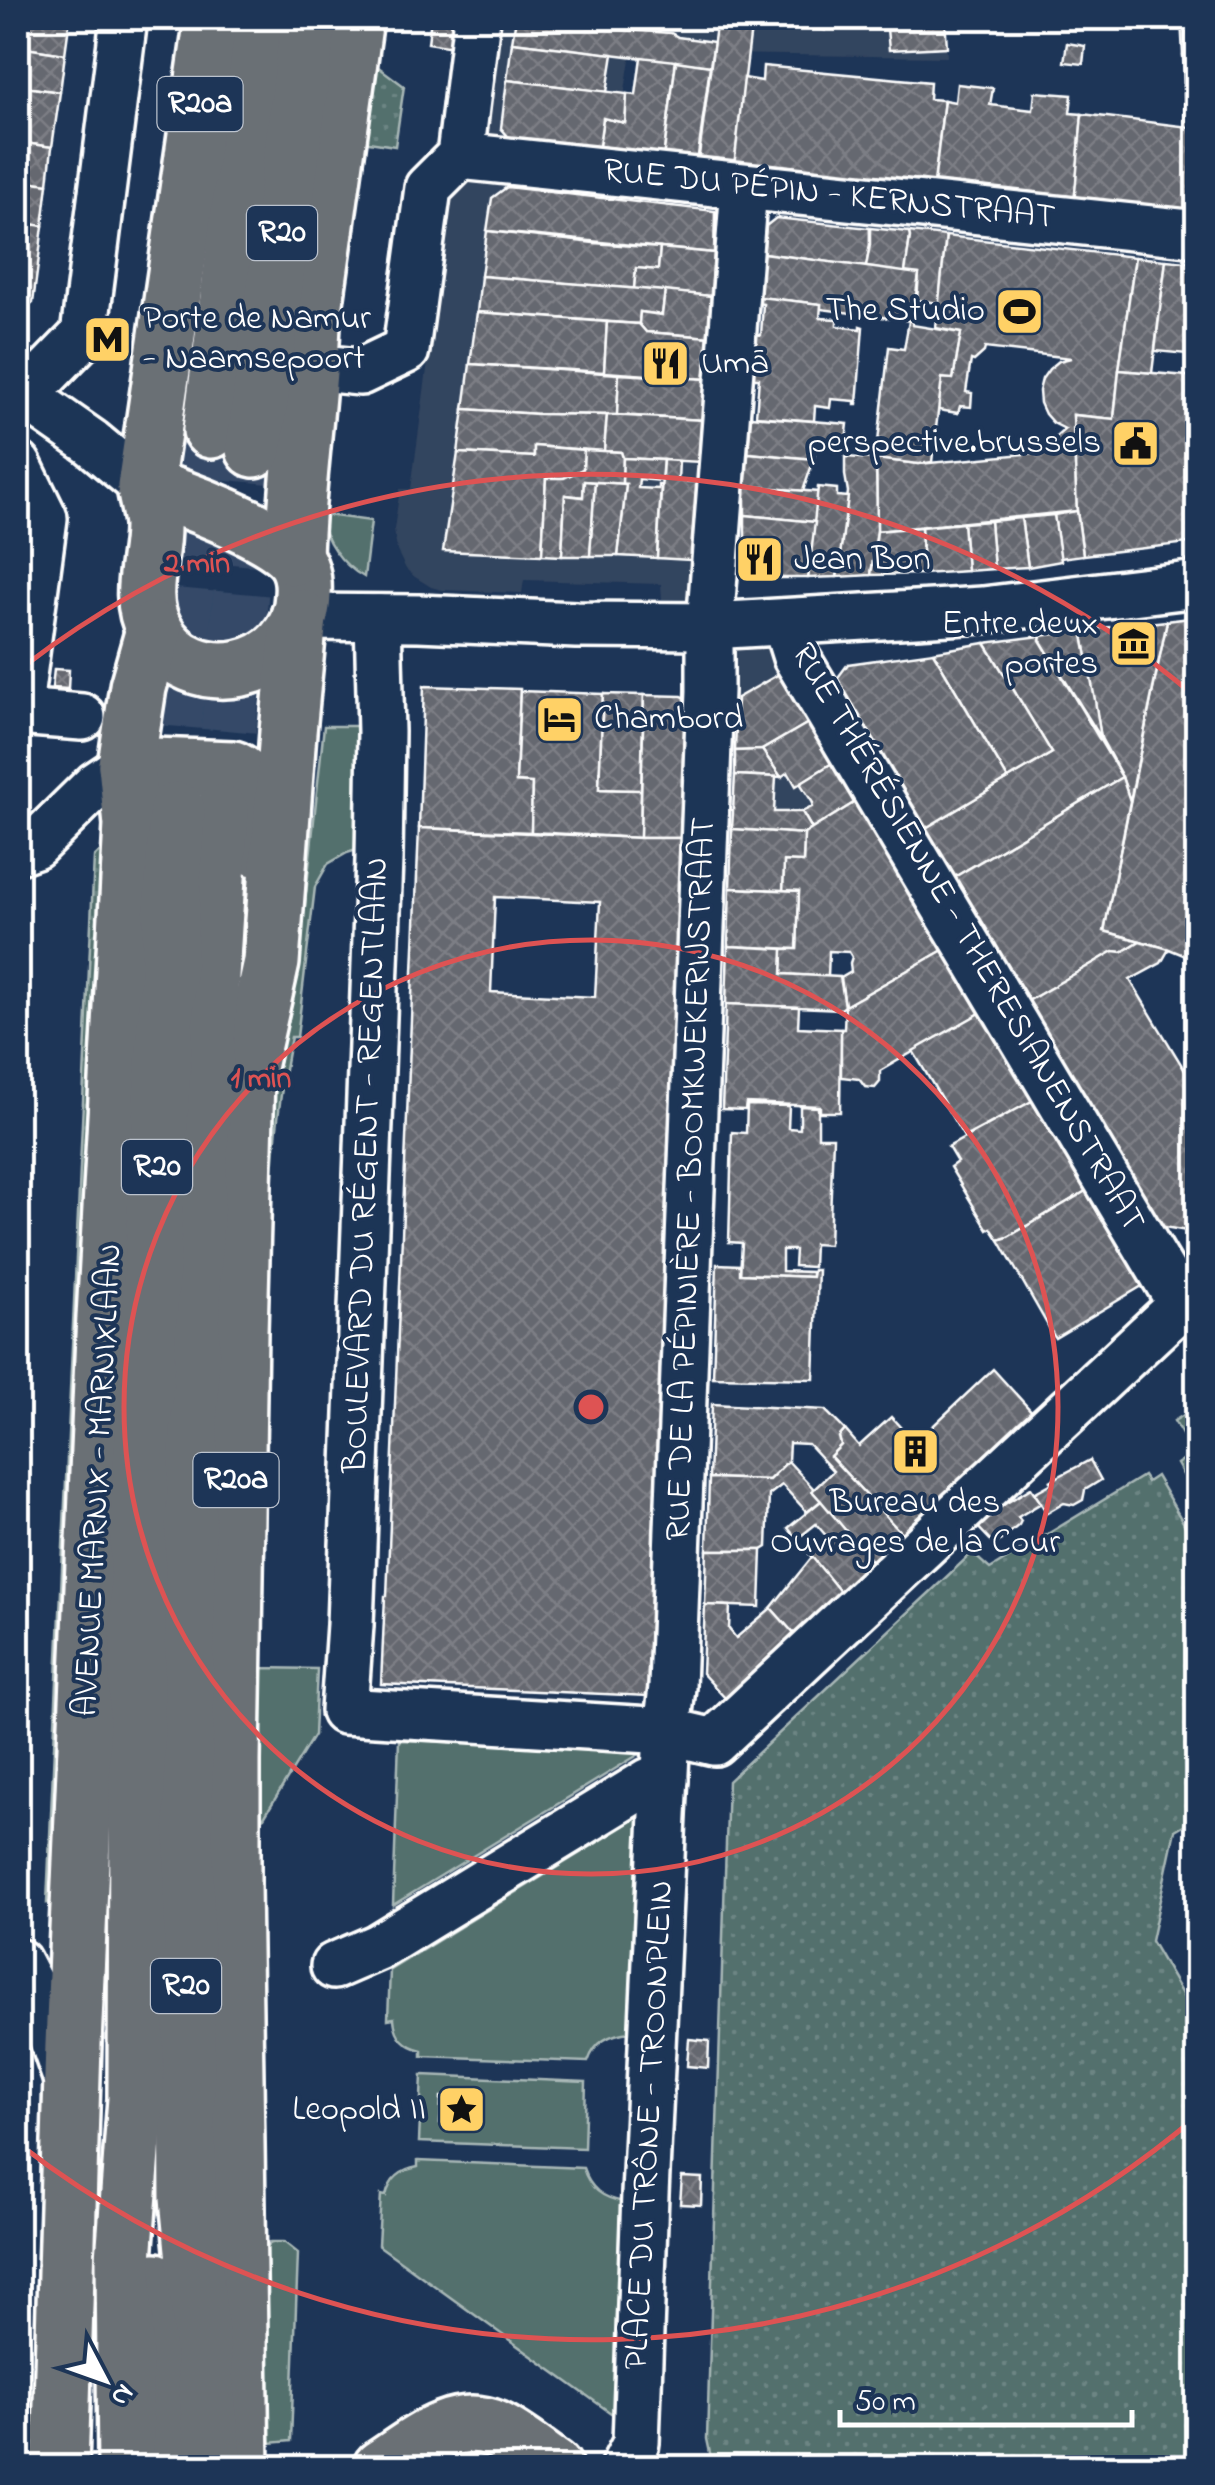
<svg xmlns="http://www.w3.org/2000/svg" width="1215" height="2485" font-family="'Indie Flower',sans-serif">
  <defs>
    <pattern id="park-dots" width="8" height="8" patternUnits="userSpaceOnUse" patternTransform="scale(2.5)"><rect width="8" height="8" fill="#526f6d"/><path d="M2 2h.1M6 6h.1" fill="none" stroke="#6c8583" stroke-width="1.8" stroke-linecap="round"/></pattern>
    <pattern id="building-cross-hatch" width="8" height="8" patternUnits="userSpaceOnUse" patternTransform="scale(2.5)"><rect width="8" height="8" fill="#65676f"/><path d="M0 0l8 8M0 8l8-8" fill="none" stroke="#7c7e85"/></pattern>
  </defs>
  <rect width="100%" height="100%" fill="#1d3557"/>
  <filter id="ink" filterUnits="userSpaceOnUse"><feTurbulence type="fractalNoise" baseFrequency=".01" numOctaves="2"/><feDisplacementMap in="SourceGraphic" scale="20" xChannelSelector="R" yChannelSelector="G"/><feConvolveMatrix kernelMatrix="1 2 1 2 8 2 1 2 1" color-interpolation-filters="sRGB"/></filter>
  <g filter="url(#ink)">
    <g fill="#33445e">
      <path d="M502 18H945L947 57 631 53 609 190 743 195 711 601 662 599 661 584 524 580 522 593 442 590 431 587 415 577 406 569 397 551 394 529 400 489H411L445 235 438 210 461 185 471 179 489 147 476 119 489 108Z"/>
      <path d="M771 642 887 835 724 829 726 645Z"/>
      <path d="M18 1989 25 2008 21 2428 18 2441Z"/>
    </g>
    <g fill="#526f6d" stroke="#a8b7b6" stroke-width="2.5">
      <path d="M319 514 371 521 364 577C340 564 325 540 319 514Z"/>
      <path d="M324 726H368L366 847 347 853 328 864 315 887 297 1037H291C272 1127 270 1218 267 1309 263 1429 262 1548 261 1668L317 1669 314 1735 264 1817 258 1820 267 1127 300 951Z"/>
      <path d="M399 1740 638 1751 641 1753 393 1905Z"/>
      <path d="M639 1817 631 2032C610 2034 595 2041 588 2062L422 2056V2050C405 2046 395 2037 394 2018L388 2019 390 1970Z"/>
      <path d="M422 2075 586 2082 584 2148 419 2142Z"/>
      <path d="M418 2161 583 2168C590 2189 602 2198 624 2202L615 2416 378 2245 381 2195 386 2196C390 2179 400 2170 418 2167Z"/>
      <path d="M271 2242H284L298 2253 291 2441 270 2443 264 2251Z"/>
    </g>
    <g fill="url(#park-dots)" stroke="#a8b7b6" stroke-width="2.5">
      <path d="M373 63 404 86 395 146 362 141Z"/>
      <path d="M105 847 62 1899 47 1903 94 857Z"/>
      <path d="M1197 1407V1500L1177 1464 1193 1453 1174 1421Z"/>
      <path d="M1143 1476 1147 1482 1156 1476 1197 1546V1817L1175 1830 1151 1941 1197 2020V2447L1172 2468 713 2467 707 2439 728 1781 972 1553 990 1569Z"/>
    </g>
    <g fill="url(#building-cross-hatch)" stroke="#fff" stroke-width="2.5" fill-rule="evenodd">
      <path d="M18 18H70L65 54 18 47Z"/>
      <path d="M431 18H453V21L463 22 460 48 428 43Z"/>
      <path d="M516 18H611L610 29 671 33 678 37 714 42 710 66 512 42Z"/>
      <path d="M717 18 752 20 734 167 698 163Z"/>
      <path d="M730 18H828L825 30Z"/>
      <path d="M886 18H945L947 47 889 50Z"/>
      <path d="M1181 18H1198V55H1183Z"/>
      <path d="M512 42 613 54 607 92 507 80Z"/>
      <path d="M1067 43 1085 46 1083 64 1064 62Z"/>
      <path d="M18 47 65 54 60 92 18 86Z"/>
      <path d="M1183 55H1198V128L1185 127Z"/>
      <path d="M641 57 676 61 663 159 598 152 603 118 625 123 627 94 636 95Z"/>
      <path d="M676 61 710 66 697 163 663 159Z"/>
      <path d="M763 66 930 82 929 99 944 100 933 193 734 167 744 78 762 81Z"/>
      <path d="M507 80 627 94 625 123 603 118 598 152 513 142 501 128Z"/>
      <path d="M957 84 993 88 990 105 1033 110 1035 92 1072 95 1070 113 1082 114 1074 208 933 193 944 100 955 102Z"/>
      <path d="M18 86 60 92 52 147 18 142Z"/>
      <path d="M1082 114 1198 128V216L1074 204Z"/>
      <path d="M18 142 52 147 48 184 18 180Z"/>
      <path d="M18 180 48 184 43 226 18 222Z"/>
      <path d="M507 187 715 211 714 253 487 231 492 198Z"/>
      <path d="M776 218 870 228V245L866 267 763 253 766 226Z"/>
      <path d="M18 222 43 226 33 303 18 315Z"/>
      <path d="M870 228 909 232 910 237 905 273 866 267 870 245Z"/>
      <path d="M487 231 594 243 660 248 658 270 636 268 634 289 481 276Z"/>
      <path d="M909 232 946 236 939 303 917 300 919 274 905 273 910 237Z"/>
      <path d="M946 236 1135 257 1119 370 1114 419 1073 415 1077 511 877 531 876 459 919 464 1056 451 1057 449 1053 445 1057 436 1065 429 1053 423 1045 414 1040 403 1039 391 1042 379 1049 369 1059 361 1071 358 985 348 984 352 974 361 971 360 966 392 972 393 971 407 960 406 958 413 938 410 942 378 953 379 961 333 936 328Z"/>
      <path d="M660 248 714 253 711 296 634 289 636 268 658 270Z"/>
      <path d="M763 253 919 274 912 321 821 309V304L759 297Z"/>
      <path d="M1135 257 1166 260 1152 373 1119 370Z"/>
      <path d="M1166 260 1198 263 1187 354 1155 351Z"/>
      <path d="M1198 271V355L1187 354Z"/>
      <path d="M481 276 665 291 662 315 640 312 639 324 477 312Z"/>
      <path d="M665 291 711 296 709 337 646 332 639 324 640 312 662 315Z"/>
      <path d="M759 297 821 304 820 318 837 319V326L860 329V326L863 327 857 404H855V401L831 399 830 408 815 406 814 421 756 416 759 378H752L756 334 761 335 763 304 758 303Z"/>
      <path d="M477 312 607 322 604 372 470 364Z"/>
      <path d="M909 321H912V325L961 333 953 379 942 378 932 462 919 464 876 459 889 347 904 349Z"/>
      <path d="M607 322 639 324 646 332 709 337 706 379 604 372Z"/>
      <path d="M470 364 619 374 617 415 538 414 464 409Z"/>
      <path d="M1119 370 1198 377V542L1083 555 1077 511 1073 415 1114 419Z"/>
      <path d="M619 374 706 379 704 420 617 415Z"/>
      <path d="M464 409 538 414 607 415 604 451 534 446V457L458 453Z"/>
      <path d="M607 415 704 420 701 462 623 458 621 452 604 451Z"/>
      <path d="M750 416 848 424 846 441 816 438 814 459 748 453Z"/>
      <path d="M534 446 584 450 583 469 564 478H546L542 555 443 551 458 453 534 457Z"/>
      <path d="M584 450 621 452 623 458 622 484 584 481 583 497 565 495 562 556 542 555 546 478H564L583 469Z"/>
      <path d="M748 453 814 459 803 491 745 486Z"/>
      <path d="M845 457 876 459 877 531 871 575 837 577 848 492 845 475Z"/>
      <path d="M623 458 663 460 661 481 639 479 638 488 658 489V485H661L657 558 618 556 626 484H622Z"/>
      <path d="M663 460 679 461 678 481 700 482 696 554 690 560 657 558Z"/>
      <path d="M584 481 595 482 590 556H562L565 495 583 497Z"/>
      <path d="M595 482 626 484 618 556H590Z"/>
      <path d="M745 486 818 492 815 522 745 515Z"/>
      <path d="M818 487 837 489V496L848 497 837 577 808 578Z"/>
      <path d="M1077 511 1083 555 1060 558 1054 515Z"/>
      <path d="M745 515 815 522 808 578H756L745 567Z"/>
      <path d="M1054 515 1061 561 1028 567 1021 518Z"/>
      <path d="M1021 518 1028 567 994 569 990 521Z"/>
      <path d="M990 521 994 569 967 571 963 523Z"/>
      <path d="M963 523 967 571 923 574 921 527Z"/>
      <path d="M921 527 923 574 871 575 877 531Z"/>
      <path d="M1198 617V920L1186 956 1169 949 1104 931 1167 621Z"/>
      <path d="M1167 621 1130 801 1122 777 1101 738 1082 630Z"/>
      <path d="M1082 630 1095 700 1101 738 1040 640 1041 636Z"/>
      <path d="M1041 636 1040 640 1122 777 953 878 924 829 1052 753 985 643Z"/>
      <path d="M985 643 1052 753 1008 779 933 652Z"/>
      <path d="M933 652 1008 779 924 829 836 680 848 664Z"/>
      <path d="M54 669 69 670 68 689 52 688Z"/>
      <path d="M781 673 810 722 762 750 735 751 737 698Z"/>
      <path d="M424 686 520 689 516 782 532 783 531 832 419 828Z"/>
      <path d="M520 691 603 694 599 789 641 790 640 838 531 832 532 783 516 782Z"/>
      <path d="M603 694 644 695 641 790 599 789Z"/>
      <path d="M644 695 682 696 687 699 690 704 684 838H640Z"/>
      <path d="M810 722 834 762 796 786 788 772 781 777 762 750Z"/>
      <path d="M762 750 781 777 735 775V751Z"/>
      <path d="M834 762 857 801 812 829 802 812 812 807 813 803 800 783Z"/>
      <path d="M735 775 776 777 774 812H802L812 829 804 834 732 829Z"/>
      <path d="M1122 777 1130 801 1104 931 1140 941 1122 952 1114 951 1028 1001 953 878Z"/>
      <path d="M857 801 945 949 845 1006 841 978 851 972 850 963 852 957 849 952 829 951 828 977 782 974 783 949H797L799 891 783 890 784 861 803 862 804 834Z"/>
      <path d="M419 828 640 838H684L661 1342 648 1696 381 1684 385 1596H387ZM495 897 600 902 595 997 491 992Z"/>
      <path d="M732 829 804 834 803 862 784 861 783 890 730 888Z"/>
      <path d="M730 888 799 891 797 949 728 946Z"/>
      <path d="M1140 941 1169 949 1161 963 1130 980 1198 1092V1233L1159 1226 1160 1224 1027 1006 1030 1005 1028 1001 1114 951 1122 952Z"/>
      <path d="M728 946 783 949 782 974 840 977 845 1006 841 1009 726 1004Z"/>
      <path d="M945 949 982 1012 880 1071V1082L875 1088 865 1087 859 1079 841 1077V1029H844L845 1006Z"/>
      <path d="M726 1004 799 1007 798 1027 841 1029 840 1112H820V1106L746 1103 745 1110 722 1109Z"/>
      <path d="M982 1012 1035 1100 964 1137 913 1051Z"/>
      <path d="M1032 1101 1086 1191 1008 1237 999 1240 991 1228 988 1230 950 1167 957 1162 948 1147Z"/>
      <path d="M747 1105 789 1106 788 1128 800 1129V1106L818 1107V1137H833L829 1245 814 1244 813 1267 794 1266 795 1250H782V1271L812 1272V1277L740 1274 742 1243 729 1242 732 1132 746 1133Z"/>
      <path d="M1086 1191 1102 1220 1105 1218 1142 1286 1055 1338 999 1240 1008 1237Z"/>
      <path d="M717 1264 740 1265V1274L812 1277 813 1270H818L814 1379 713 1377Z"/>
      <path d="M993 1369 1034 1414 903 1535 830 1456 841 1445 839 1437 845 1430 859 1446 891 1417 915 1443Z"/>
      <path d="M712 1404 825 1410 845 1430 839 1437 841 1445 830 1456 903 1535 873 1563 812 1491 833 1471 808 1444 789 1443 788 1461 769 1480 709 1478Z"/>
      <path d="M1090 1460 1101 1480 1085 1490 1083 1500 1074 1505 1064 1503 1047 1513 1034 1493 1052 1483 1050 1481Z"/>
      <path d="M788 1461 813 1488 812 1491 821 1501 807 1512 782 1485 769 1495 767 1547 762 1550H707L709 1478 769 1480Z"/>
      <path d="M1031 1488 1041 1503 1018 1517 1021 1521 1019 1525 995 1545 976 1525 1001 1502 1003 1505Z"/>
      <path d="M821 1501 873 1563 841 1593 809 1554 828 1538 816 1524 797 1539 788 1528Z"/>
      <path d="M707 1550H762L760 1607 705 1605Z"/>
      <path d="M812 1557 841 1593 796 1636 771 1608Z"/>
      <path d="M705 1605 730 1606 729 1629 736 1638 771 1608 796 1636 726 1699 702 1673Z"/>
      <path d="M689 2039 709 2041 708 2068 687 2066Z"/>
      <path d="M441 2097 482 2098 481 2124 440 2123Z"/>
      <path d="M682 2177 702 2178 701 2205 680 2204Z"/>
    </g>
    <g fill="none" stroke-linecap="round" stroke-linejoin="round">
      <g stroke="#344968" stroke-width="55" stroke-dasharray="55 28" stroke-linecap="butt">
        <path d="M177 810 211 430"/>
        <path d="M221 813 254 449"/>
      </g>
      <defs>
        <g id="minor">
          <path d="M460 156 1198 234"/>
          <path d="M310 367 360 372 406 350 428 188 460 156 477 18"/>
          <path d="M39 381 84 335 124 18"/>
          <path d="M18 391 91 442 145 487"/>
          <path d="M18 465 44 518 18 713"/>
          <path d="M299 617 419 618 576 625 710 626 983 610 1198 584"/>
          <path d="M378 618 381 732 379 859 350 1625 344 1711 667 1731 714 1742 1198 1289"/>
          <path d="M785 622 796 657 1181 1304"/>
          <path d="M18 712 82 717"/>
          <path d="M18 851 35 845 96 785 126 765"/>
          <path d="M18 1962 40 2004 67 2080"/>
          <path d="M334 1966 378 1947 650 1781 665 1780"/>
          <path d="M623 2468 636 2443 645 2194 667 1731 672 1687 710 691V626L744 187"/>
        </g>
        <g id="major">
          <path d="M145 487C179 496 274 531 295 559 302 569 304 583 303 595 300 677 188 697 154 629 136 595 153 560 152 524 151 512 147 499 145 487L213 18"/>
          <path d="M294 557C296 479 309 402 312 324L355 18"/>
          <path d="M126 765 233 769C266 785 256 816 255 848"/>
          <path d="M60 2468 73 2044 104 1336 132 825 126 765 138 687 154 630"/>
          <path d="M241 2468 232 1885V1761L239 1332 246 1076 271 962 288 732 299 617"/>
          <path d="M381 2468C414 2447 454 2411 495 2429 515 2438 535 2455 554 2468"/>
        </g>
        <g id="highway">
          <path d="M211 430 264 18"/>
          <path d="M254 449 309 18"/>
          <path d="M155 2281 175 2462"/>
          <path d="M213 2455 188 2198 185 1783 188 1515 194 1252 221 813"/>
          <path d="M126 2468 124 2259 136 2099 138 1524 177 810"/>
        </g>
      </defs>
      <use href="#minor" stroke="#fff" stroke-width="52"/>
      <use href="#major" stroke="#fff" stroke-width="62"/>
      <use href="#highway" stroke="#fff" stroke-width="62"/>
      <use href="#minor" stroke="#1d3557" stroke-width="45"/>
      <use href="#major" stroke="#6b6f75" stroke-width="55"/>
      <use href="#highway" stroke="#6b6f75" stroke-width="55"/>
    </g>
  </g>
  <g fill="none" stroke="#de5353" stroke-width="5">
    <circle cx="591" cy="1407" r="467"/>
    <path d="M1197 2116A933 933 0 0 1 23 2147M23 667A933 933 0 0 1 1197 698"/>
  </g>
  <defs>
    <symbol id="stadium-square" viewBox="-11 -11 22 22"><rect x="-9" y="-9" width="18" height="18" rx="4" fill="#ffd166" stroke="#1d3557"/><path d="M0-5a6.5 5 0 1 0 0 10a6.5 5 0 1 0 0-10ZM-3.5-1.8h7v3.6h-7Z" fill="#111"/></symbol>
    <symbol id="metro-square" viewBox="-11 -11 22 22"><rect x="-9" y="-9" width="18" height="18" rx="4" fill="#ffd166" stroke="#1d3557"/><path d="M-5.5 5V-5H-3L0 0L3-5H5.5V5H3V-.5L0 4L-3-.5V5Z" fill="#111"/></symbol>
    <symbol id="restaurant-square" viewBox="-11 -11 22 22"><rect x="-9" y="-9" width="18" height="18" rx="4" fill="#ffd166" stroke="#1d3557"/><path d="M-5-6h1v4h1v-4h1v4h1v-4h1v5L-1.5 .5V6h-2V.5L-5-1ZM5-6V6H3V1.5H1.5Q1.5-4 5-6Z" fill="#111"/></symbol>
    <symbol id="civic-square" viewBox="-11 -11 22 22"><rect x="-9" y="-9" width="18" height="18" rx="4" fill="#ffd166" stroke="#1d3557"/><path d="M-.6-6.5H3V-4.5H.6V-3L4-1V1h2V6H-6V1h2V-1L-.6-3ZM-1.2 2.5V6h2.4V2.5Z" fill="#111"/></symbol>
    <symbol id="museum-square" viewBox="-11 -11 22 22"><rect x="-9" y="-9" width="18" height="18" rx="4" fill="#ffd166" stroke="#1d3557"/><path d="M0-6L6-3V-2H-6V-3ZM-5-1h2V3h-2ZM-1-1h2V3h-2ZM3-1h2V3H3ZM-6 4H6V6H-6Z" fill="#111"/></symbol>
    <symbol id="hotel-square" viewBox="-11 -11 22 22"><rect x="-9" y="-9" width="18" height="18" rx="4" fill="#ffd166" stroke="#1d3557"/><path d="M-6-4.5h1.5V1H6V5H4.5V3h-9V5H-6ZM-4 0a1.8 1.8 0 1 1 3.6 0ZM.5 0V-2.5h3Q6-2.5 6 0Z" fill="#111"/></symbol>
    <symbol id="building-square" viewBox="-11 -11 22 22"><rect x="-9" y="-9" width="18" height="18" rx="4" fill="#ffd166" stroke="#1d3557"/><path d="M-4-6H4V6H1V3H-1V6H-4ZM-2.5-4.3h1.7v1.8h-1.7ZM.8-4.3h1.7v1.8H.8ZM-2.5-1h1.7V.8h-1.7ZM.8-1h1.7V.8H.8Z" fill="#111"/></symbol>
    <symbol id="sight-square" viewBox="-11 -11 22 22"><rect x="-9" y="-9" width="18" height="18" rx="4" fill="#ffd166" stroke="#1d3557"/><path d="M0-6L1.8-2.2L6-1.7L2.9 1.2L3.7 5.4L0 3.3L-3.7 5.4L-2.9 1.2L-6-1.7L-1.8-2.2Z" fill="#111"/></symbol>
  </defs>
  <g fill-rule="evenodd">
    <use href="#stadium-square" x="992" y="284" width="55" height="55"/>
    <use href="#metro-square" x="80" y="312" width="55" height="55"/>
    <use href="#restaurant-square" x="638" y="336" width="55" height="55"/>
    <use href="#civic-square" x="1108" y="416" width="55" height="55"/>
    <use href="#restaurant-square" x="732" y="532" width="55" height="55"/>
    <use href="#museum-square" x="1106" y="616" width="55" height="55"/>
    <use href="#hotel-square" x="532" y="692" width="55" height="55"/>
    <use href="#building-square" x="888" y="1424" width="55" height="55"/>
    <use href="#sight-square" x="434" y="2082" width="55" height="55"/>
  </g>
  <g text-anchor="middle" dominant-baseline="central" stroke-width="8" stroke-linejoin="round" paint-order="stroke">
    <g fill="#1d3557" stroke="#bbc2cd" stroke-width="2.5">
      <rect x="157.5" y="77" width="85" height="54" rx="8"/>
      <rect x="247" y="206" width="70" height="54" rx="8"/>
      <rect x="122" y="1140" width="70" height="54" rx="8"/>
      <rect x="193.5" y="1453" width="85" height="54" rx="8"/>
      <rect x="151" y="1959" width="70" height="54" rx="8"/>
    </g>
    <g font-size="32" font-weight="bold" fill="#fff">
      <text x="200" y="104">R20a</text>
      <text x="282" y="233">R20</text>
      <text x="157" y="1167">R20</text>
      <text x="236" y="1480">R20a</text>
      <text x="186" y="1986">R20</text>
    </g>
    <g font-size="35" fill="#fff" stroke="#1d3557">
      <text transform="translate(829 195) rotate(6)">RUE DU PÉPIN - KERNSTRAAT</text>
      <text transform="translate(967 938) rotate(60)">RUE THÉRÉSIENNE - THERESIANENSTRAAT</text>
      <text transform="translate(367 1165) rotate(-88)">BOULEVARD DU RÉGENT - REGENTLAAN</text>
      <text transform="translate(692 1179) rotate(-88)">RUE DE LA PÉPINIÈRE - BOOMKWEKERIJSTRAAT</text>
      <text transform="translate(99 1480) rotate(-87)">AVENUE MARNIX - MARNIXLAAN</text>
      <text transform="translate(650 2125) rotate(-87)">PLACE DU TRÔNE - TROONPLEIN</text>
    </g>
    <g font-size="35" fill="#fff" stroke="#1d3557" text-anchor="end">
      <text x="985" y="311">The Studio</text>
      <text x="143" y="319" text-anchor="start">Porte de Namur<tspan x="143" dy="40">- Naamsepoort</tspan></text>
      <text x="701" y="364" text-anchor="start">Umā</text>
      <text x="1101" y="443">perspective.brussels</text>
      <text x="794" y="560" text-anchor="start">Jean Bon</text>
      <text x="1098" y="624">Entre deux<tspan x="1098" dy="40">portes</tspan></text>
      <text x="594" y="719" text-anchor="start">Chambord</text>
      <text x="915" y="1503" text-anchor="middle">Bureau des<tspan x="915" dy="40">Ouvrages de la Cour</tspan></text>
      <text x="426" y="2110">Leopold II</text>
    </g>
  </g>
  <circle cx="591" cy="1407" r="15" fill="#de5353" stroke="#1d3557" stroke-width="5"/>
  <g font-size="30" text-anchor="middle" font-weight="bold" fill="#de5353" stroke="#1d3557" stroke-width="8" stroke-linejoin="round" paint-order="stroke">
    <text x="197" y="572">2 min</text>
    <text x="261" y="1087">1 min</text>
  </g>
  <rect width="1215" height="2485" fill="none" stroke="#1d3557" stroke-width="60"/>
  <rect x="30" y="30" width="1155" height="2425" fill="none" stroke="#fff" stroke-width="4" filter="url(#ink)"/>
  <g transform="translate(105 2380) rotate(131)" stroke="#1d3557" stroke-width="8" paint-order="stroke">
  <path d="M0-8L18 38L0 25L-18 38Z" fill="#ffffff"/>
  <text y="-15" font-size="28" font-weight="bold" text-anchor="middle" fill="#ffffff">N</text>
  </g>
  <path d="M840 2410v15h292v-15" fill="none" stroke="#ffffff" stroke-width="5"/>
  <text x="855" y="2410" font-size="30" fill="#ffffff" stroke="#1d3557" stroke-width="8" paint-order="stroke">50 m</text>
</svg>
